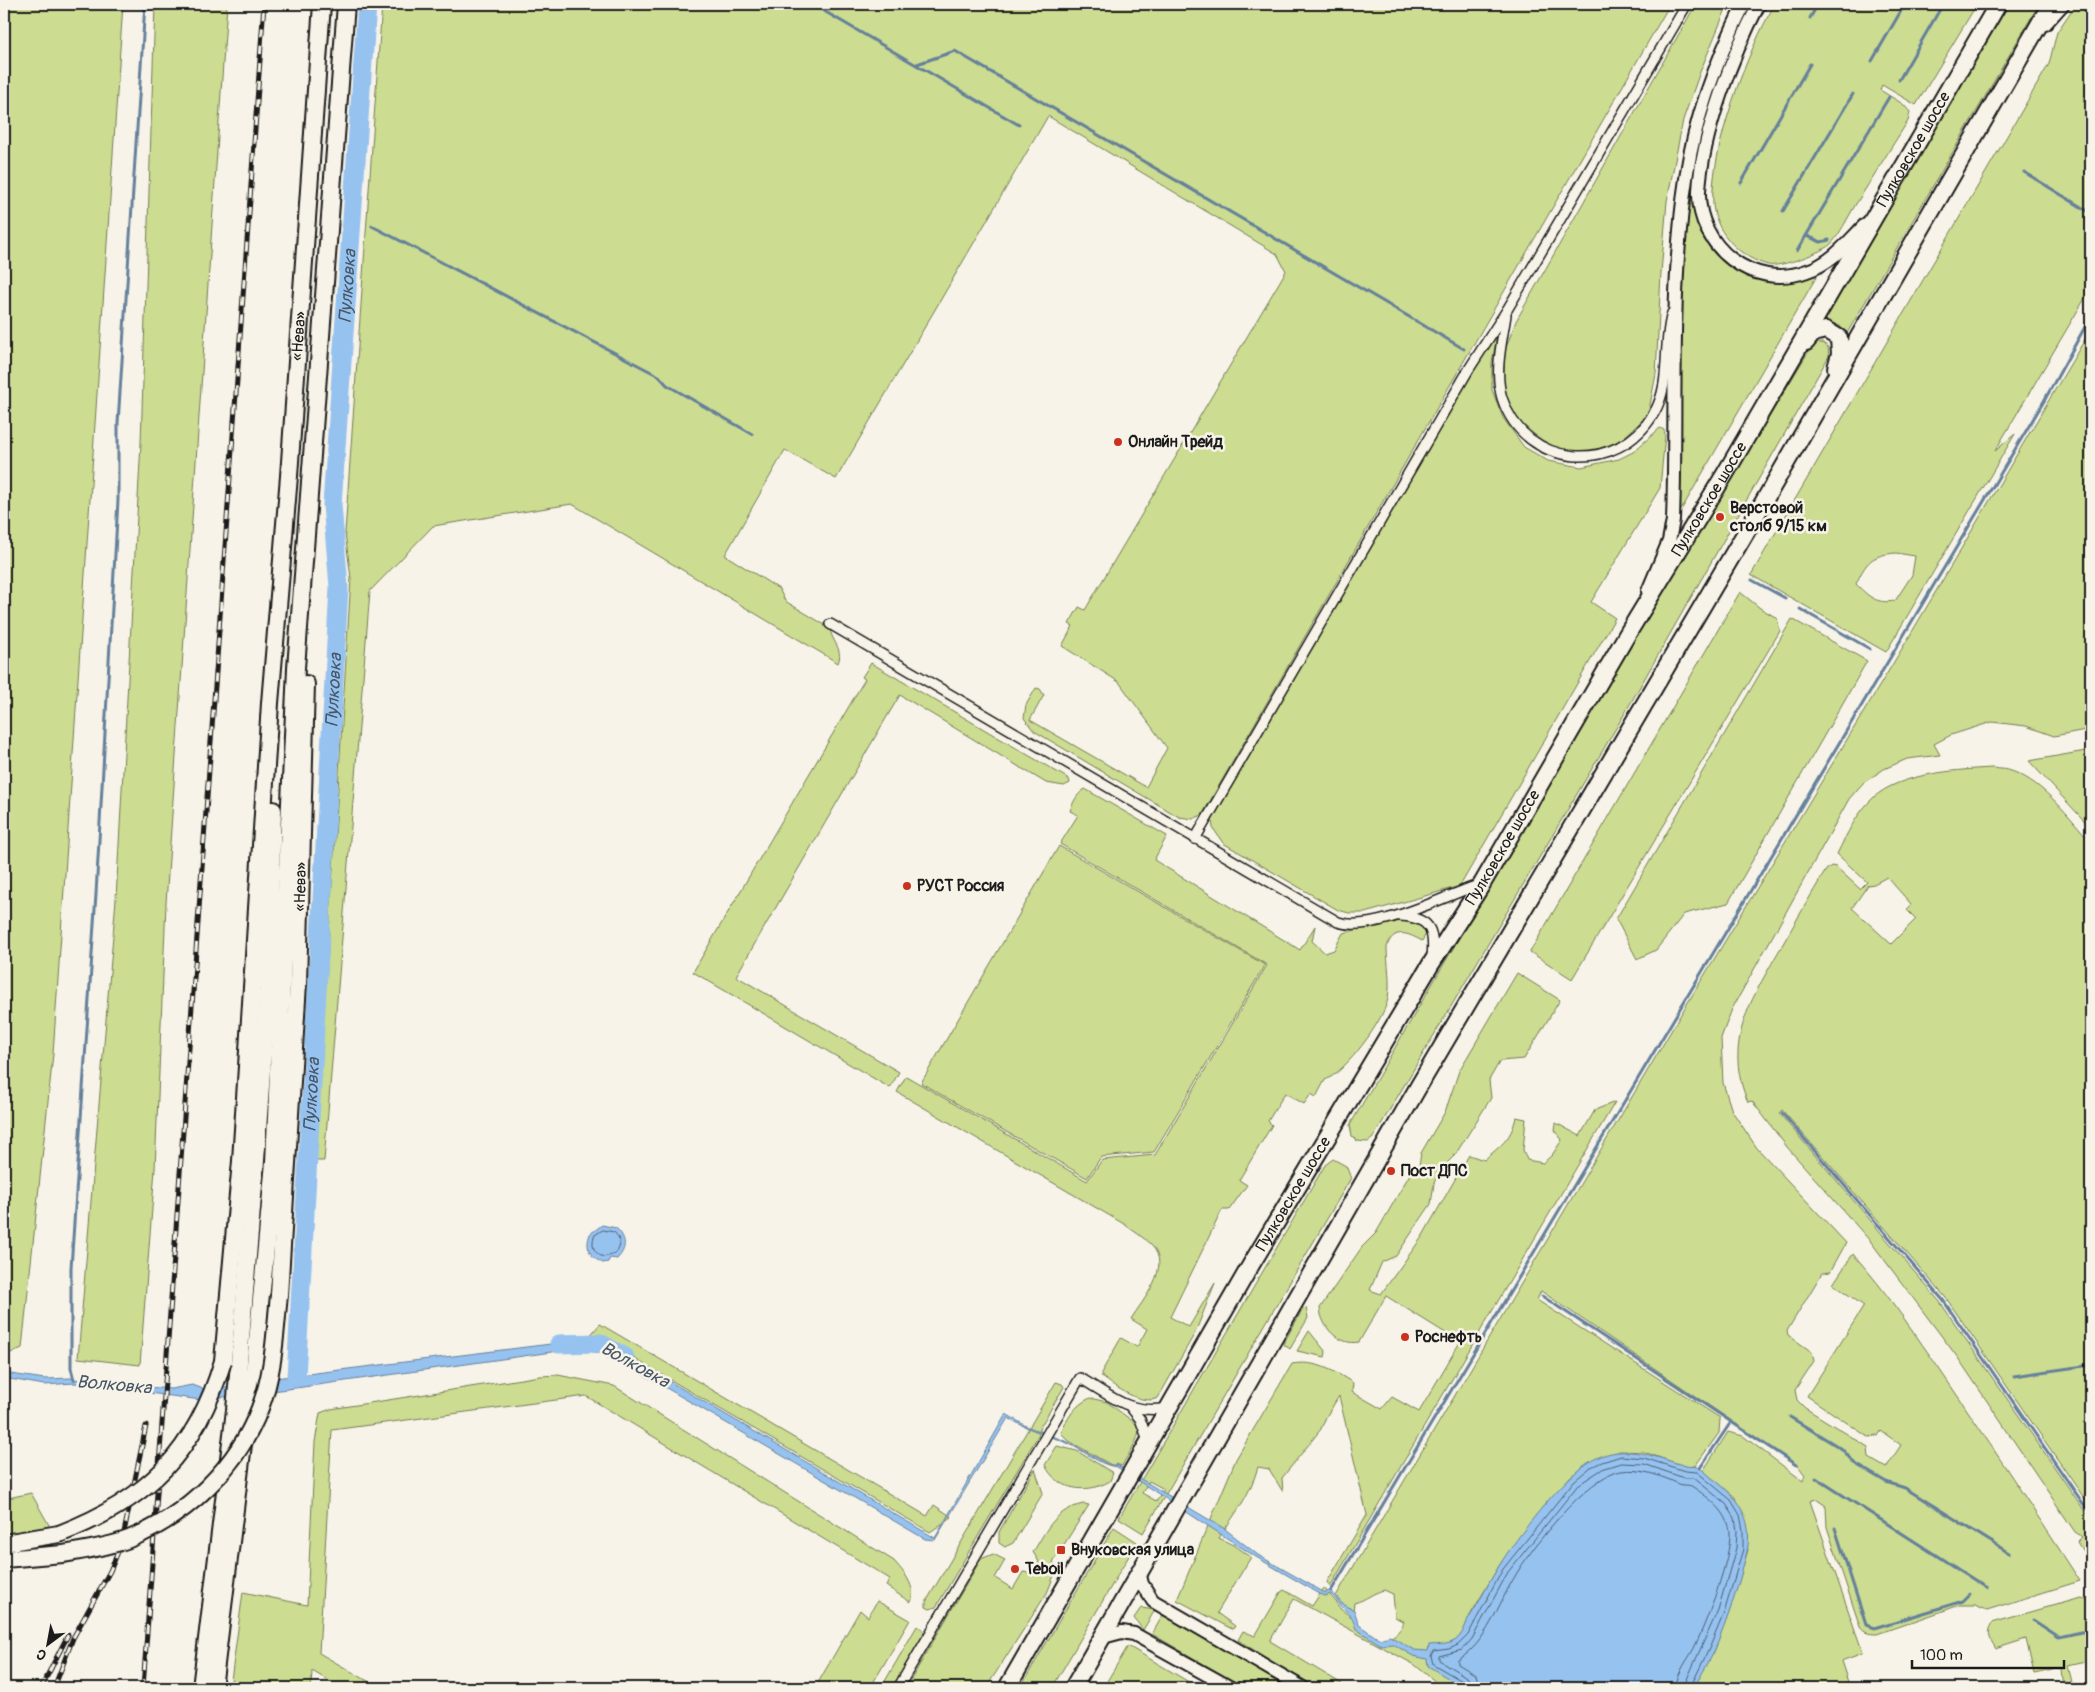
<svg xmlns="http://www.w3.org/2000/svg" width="2095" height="1692" font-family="Pangolin,sans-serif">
  <rect width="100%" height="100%" fill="#f7f3e8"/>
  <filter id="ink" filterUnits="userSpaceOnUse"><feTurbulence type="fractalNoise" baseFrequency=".02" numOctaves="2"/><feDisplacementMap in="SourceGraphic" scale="10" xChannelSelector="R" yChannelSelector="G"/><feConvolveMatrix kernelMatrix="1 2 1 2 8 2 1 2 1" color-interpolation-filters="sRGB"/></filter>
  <g filter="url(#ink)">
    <g fill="#ccdc90" stroke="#747c56" fill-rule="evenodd">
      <path d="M4 4H123L53 1054 22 1348 4 1356Z"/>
      <path d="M155 4H227L166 903 155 1169 140 1365 78 1358 116 899 141 443Z"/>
      <path d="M382 4H1670L1202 815 1193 819 1179 817 1034 731 1024 718 1026 705 1036 688 1040 689 1044 695 1030 720 1146 787 1167 748 1119 682 1062 646 1073 626 1069 624 1079 607 1085 610 1286 271 1277 254 1048 116 836 479 785 450 725 555 779 589 785 601 830 628C831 641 844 649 838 663L572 504 433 526 370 591 324 1161H315L351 578 345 533Z"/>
      <path d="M1696 4H1728L1700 72 1683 120 1667 201 1661 273 1656 374 1648 415 1618 443 1596 450 1574 452 1551 446 1535 435 1519 421 1508 403 1503 386 1505 350 1516 321Z"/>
      <path d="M1750 4H1754L1693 195C1694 262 1758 298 1818 274L1680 512 1682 314 1685 233 1693 169 1712 94Z"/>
      <path d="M1775 4H1977L1916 105 1882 85 1880 90 1903 104 1910 112 1908 121C1890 149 1873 177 1856 204 1848 217 1841 232 1832 243 1824 252 1780 268 1768 265 1741 258 1716 234 1713 205 1709 152 1748 49 1775 4Z"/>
      <path d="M2009 4H2039L1846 335 1840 326 1824 320Z"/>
      <path d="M2076 4H2091V288L1995 451 2015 434 1886 652 1751 575 2049 64 2057 32ZM1896 553 1915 556 1912 575 1895 601C1876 604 1869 597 1856 584 1866 562 1871 555 1896 553Z"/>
      <path d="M2091 329V729L2054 736 2026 726 1992 722 1951 735 1934 744 1940 755 1907 759 1884 769 1863 783 1849 799 1732 1009 1721 1038 1723 1083 1732 1111 1757 1148 1846 1243 1830 1272 1822 1273 1787 1331 1788 1335 1812 1352 1814 1361 1795 1390 1797 1400 1805 1408 1868 1447 1869 1458 1886 1468 1901 1445 1881 1431 1878 1436 1868 1437 1807 1396 1864 1306 1833 1284 1853 1254C1887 1292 1915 1334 1944 1376 1990 1443 2035 1512 2080 1581L1987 1610 1975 1605H1960L1877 1634C1869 1634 1864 1633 1860 1627L1827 1527 1826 1506 1816 1499 1810 1501 1863 1653 1841 1661 1850 1688H1694L1728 1615 1748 1550 1735 1497 1703 1471 1728 1432 1743 1436 1803 1481 1805 1475 1799 1467 1541 1291 1537 1300 1720 1418 1719 1433 1695 1466 1686 1467 1644 1452 1620 1451 1588 1463 1570 1477 1532 1522 1499 1566 1468 1619 1464 1631 1457 1640 1448 1644 1464 1688H1443L1415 1665 1294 1599 1270 1641 1342 1684 1340 1688H1315L1238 1640 1243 1631 1255 1636 1281 1592 1284 1590 1312 1606 1324 1588 1337 1603 1338 1607 1350 1616H1354L1357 1627 1379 1641C1391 1639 1399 1634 1404 1622L1395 1617 1393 1594 1384 1590C1372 1593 1366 1600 1354 1603L1353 1611 1341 1604 1336 1596 1690 999 1906 642Z"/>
      <path d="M1494 335 1497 336 1492 362V390L1503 418 1524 447 1548 461 1581 467 1619 459 1633 452 1660 428 1664 430 1665 435 1660 488 1591 602 1615 618 1460 886 1365 913H1349L1338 910 1223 843 1213 828 1212 820Z"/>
      <path d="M1817 343H1823L1828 347 1829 356 1622 718 1373 1138 1368 1142 1357 1141 1352 1136 1350 1125 1595 705 1810 349Z"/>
      <path d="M1740 592 1760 608 1777 618 1780 631 1572 979 1530 952Z"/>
      <path d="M1792 619 1867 661 1728 903 1684 914 1656 950 1637 959 1616 919Z"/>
      <path d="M871 663 1069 779 1070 783 1064 786 1046 783 900 695 885 720 736 976 899 1072 890 1088 693 972 865 679 862 677Z"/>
      <path d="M2091 750V828L2029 761Z"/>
      <path d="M1992 768C1999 769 2008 769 2014 772 2044 783 2071 819 2091 842V1508L1946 1298 1782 1110 1779 1113 1940 1302 2091 1520V1564L2077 1542 2082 1537 2075 1532 1958 1358 1871 1242 1787 1147 1752 1101 1748 1102C1722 1043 1751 1000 1780 949 1795 923 1810 896 1826 870L1831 866 1836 867 1860 889 1867 882 1837 854C1847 834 1856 814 1873 798 1900 773 1956 770 1992 768ZM1887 877 1911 904 1907 910 1916 919 1891 944 1852 908 1868 885 1874 884Z"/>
      <path d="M1085 789 1167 836 1154 860 1300 950 1315 926 1312 941 1325 953 1334 950 1343 933C1360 929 1397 918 1413 919 1420 920 1423 926 1427 932L1422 941C1408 933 1393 927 1387 947 1387 963 1391 983 1388 998 1385 1019 1345 1073 1325 1080L1316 1097 1311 1094 1304 1104 1285 1093 1268 1121 1272 1125 1239 1180 1247 1185 1229 1210H1222L1170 1317 1189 1327 1215 1283 1195 1333 1158 1398C1141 1406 1116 1387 1102 1377L1101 1373 1121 1338 1137 1347 1147 1329 1131 1319C1143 1300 1172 1267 1152 1246 1144 1237 1133 1231 1124 1224L897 1092 906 1076 1087 1181 1102 1160 1155 1155 1267 965 1060 844 1078 815 1070 811C1073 802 1077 794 1085 789Z"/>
      <path d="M1059 846 1265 965 1154 1152 1101 1157 1087 1178 921 1083Z"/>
      <path d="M1517 973 1560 1000 1524 1059 1500 1061 1489 1080 1491 1098 1455 1155 1440 1170 1434 1183 1431 1204 1396 1256 1382 1262 1370 1290 1381 1294 1422 1237 1469 1155 1484 1160C1501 1145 1511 1140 1516 1117L1526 1119 1523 1150 1527 1160 1543 1163 1552 1155 1562 1140 1555 1130 1556 1123 1580 1136 1595 1110 1615 1102 1330 1587 1327 1582 1367 1515 1339 1396 1326 1417 1321 1429 1282 1478 1283 1492 1269 1469 1258 1467C1249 1498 1235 1513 1219 1538L1237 1547 1251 1557 1217 1613 1235 1626 1233 1629 1230 1628 1177 1600 1236 1459 1292 1364C1315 1360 1333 1370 1353 1383L1352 1392 1382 1409 1392 1397 1419 1412 1460 1342 1386 1296 1359 1342C1339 1346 1321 1327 1320 1308L1362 1247 1376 1233 1410 1174 1419 1166 1421 1153 1445 1112 1459 1071Z"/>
      <path d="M1333 1159 1346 1166 1351 1178 1143 1533 1119 1518 1325 1165ZM1149 1481 1164 1489 1156 1501 1142 1493Z"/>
      <path d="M1306 1308 1308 1318 1290 1349 1283 1344 1303 1309Z"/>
      <path d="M600 1324 927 1516 934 1505 952 1517 930 1532 604 1341 587 1339Z"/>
      <path d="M1309 1331 1326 1352 1325 1357 1297 1351Z"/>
      <path d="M558 1375 614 1386 894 1561C903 1571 918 1588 910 1602L886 1586 890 1579 586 1396 332 1430 319 1653 380 1688H341L312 1671 311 1688H230L243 1592 307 1605 315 1442 320 1413 331 1409 540 1376Z"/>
      <path d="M1056 1382 1062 1384 1064 1387 1039 1429V1434L936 1607 930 1609 926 1607V1602Z"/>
      <path d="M1090 1398 1107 1402 1139 1426C1140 1440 1128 1454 1122 1466L1115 1464 1113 1466 1069 1441 1061 1433C1068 1417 1074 1406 1090 1398Z"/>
      <path d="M1057 1446 1077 1451 1113 1473 1110 1481C1086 1495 1057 1490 1045 1465Z"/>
      <path d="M1035 1469 1043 1493 1013 1543 1005 1547 999 1543V1532Z"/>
      <path d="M31 1493 49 1525 48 1531 4 1537V1499Z"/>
      <path d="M1083 1504 1089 1505 1053 1562 1057 1568 1047 1593 986 1688H906L981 1559 993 1554 1005 1560 995 1578 1013 1589 1023 1572 1030 1573 1039 1562 1033 1552C1048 1528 1054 1511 1083 1504Z"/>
      <path d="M1114 1527 1137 1542 1052 1688H1020Z"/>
      <path d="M2080 1598 2091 1601V1680L2086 1661 2068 1665 2072 1681 2067 1682 2063 1680 2062 1668 2034 1674 2026 1639 1995 1649C1989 1639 1985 1633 1992 1623Z"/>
      <path d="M877 1601 910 1620 870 1688H815L860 1610 868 1617Z"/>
      <path d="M1141 1608 1155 1610 1143 1630 1134 1618Z"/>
      <path d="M1163 1615 1288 1688H1245L1152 1634Z"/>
      <path d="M917 1626 923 1629 924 1635 893 1688H881Z"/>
      <path d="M1128 1646 1199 1688H1189L1178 1681 1173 1688H1103Z"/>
    </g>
    <g fill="#96c2f0" stroke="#65809b">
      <path d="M602 1225 616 1228C627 1238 627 1249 617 1259L610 1258 608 1262 603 1263C589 1257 585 1247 590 1234Z"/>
      <path d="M575 1341 606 1344 935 1538 1006 1414 1026 1426 1068 1442 1109 1465H1117L1225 1529 1258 1555 1325 1593 1331 1590 1341 1603 1354 1610 1359 1625 1379 1639 1390 1636 1414 1650 1428 1651 1429 1645C1439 1644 1451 1646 1458 1638 1464 1632 1465 1625 1469 1618 1480 1602 1488 1583 1499 1566 1516 1538 1561 1480 1588 1463 1621 1441 1652 1456 1686 1466 1689 1467 1693 1466 1697 1467 1702 1468 1707 1474 1712 1478 1737 1496 1754 1519 1747 1551 1740 1583 1727 1621 1714 1652 1708 1664 1700 1676 1694 1688H1464L1428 1666 1427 1659 1413 1656 1393 1644 1381 1645 1356 1629C1351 1613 1352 1617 1341 1606 1337 1602 1336 1598 1331 1594L1325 1596 1318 1593 1256 1557 1117 1467C1098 1465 1084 1450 1067 1443 1047 1435 1027 1429 1008 1418L935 1540 925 1539 608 1354 573 1349 303 1387 226 1397H208L201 1400 75 1383 44 1385 4 1378V1373L45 1379 71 1378 89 1382 171 1389 192 1385 210 1391 275 1378Z"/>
    </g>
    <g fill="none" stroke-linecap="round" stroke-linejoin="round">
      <g stroke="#4d5e71" stroke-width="1">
        <path d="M603 1230 614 1232C621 1239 622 1247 615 1254L604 1257C594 1254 591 1246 594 1236Z"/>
        <path d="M1466 1688 1464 1682 1433 1664 1431 1656 1433 1651 1449 1649 1458 1645 1468 1635 1503 1569 1574 1481 1591 1467 1602 1462 1621 1456 1644 1458 1685 1471 1697 1472 1731 1500 1740 1515 1743 1530V1549L1724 1613 1709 1649 1690 1688"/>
        <path d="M1472 1688 1468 1678 1439 1660V1656L1462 1650 1472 1639 1508 1572 1578 1485 1604 1468 1621 1463 1644 1464 1684 1478H1694L1726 1504 1735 1518 1737 1531 1736 1548 1718 1610 1683 1688"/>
        <path d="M1480 1688 1476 1675 1458 1664V1660C1487 1643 1497 1606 1514 1578 1530 1549 1588 1475 1621 1471 1641 1468 1661 1476 1679 1484 1684 1486 1689 1484 1693 1487 1709 1498 1729 1512 1730 1533 1731 1558 1707 1620 1696 1644 1690 1658 1676 1672 1676 1688"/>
      </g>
      <g stroke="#65809b" stroke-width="3">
        <path d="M812 4 1019 125"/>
        <path d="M1810 18 1818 4"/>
        <path d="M1872 61 1905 4"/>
        <path d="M917 64 955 51 1464 349"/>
        <path d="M1899 80 1943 4"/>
        <path d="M2024 172 2091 213"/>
        <path d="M1741 183 1810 64"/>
        <path d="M1783 211 1853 94"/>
        <path d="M372 226 659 376 667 385 752 434"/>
        <path d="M1807 236 1821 242 1829 240"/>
        <path d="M1797 251 1889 97"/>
        <path d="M1752 580 1785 598"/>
        <path d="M1800 609 1870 649"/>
        <path d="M1782 1113 1943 1300 2091 1515"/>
        <path d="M1542 1296 1796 1465"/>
        <path d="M2014 1376 2091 1365"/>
        <path d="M74 1380 71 1368V1268L96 894 118 500V423L145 4"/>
        <path d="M1790 1417 1842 1449 1854 1463 1886 1482 1905 1488 2009 1553"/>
        <path d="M1700 1468 1731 1422"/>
        <path d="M1816 1478 1987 1588"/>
        <path d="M1835 1528 1866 1625 1874 1628 1963 1601 1970 1594"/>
        <path d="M1331 1591 2044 401 2091 316"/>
        <path d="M2033 1620 2059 1637 2086 1631"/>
      </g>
      <g stroke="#96c2f0" stroke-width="19">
        <path d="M559 1344 600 1343 625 1357"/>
        <path id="s1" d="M296 1378 339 587 332 505 367 4"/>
      </g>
      <defs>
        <g id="street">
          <path d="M1506 315C1502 342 1494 371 1502 398 1525 469 1618 476 1654 413 1672 382 1662 345 1672 313"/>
          <path d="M830 624 1338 922C1373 934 1446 895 1481 884"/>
          <path d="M1195 839 1469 369 1507 310 1687 4"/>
          <path d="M1399 916C1429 917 1435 929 1432 957"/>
          <path d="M1131 1408 1140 1419 1149 1443"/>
          <path d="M898 1688 1080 1378C1113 1397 1129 1415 1170 1408"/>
        </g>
        <g id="secondary">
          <path d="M1759 4C1733 54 1702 133 1699 191 1697 247 1753 291 1807 271 1832 263 1848 242 1866 224"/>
          <path d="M2045 24 2063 4"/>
          <path d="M1648 591 1669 541 1673 520C1677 404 1669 287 1687 172 1696 113 1718 57 1744 4"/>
          <path d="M1139 1571 1142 1584 1153 1601 1303 1688"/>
          <path d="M1103 1637 1122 1632 1134 1634 1231 1688"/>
        </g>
        <g id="highway">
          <path d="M1806 342 1813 333 1826 330 1839 338 1840 354 1836 368"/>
          <path id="s2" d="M279 1295 298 983 306 684"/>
          <path id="s3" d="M223 1361 241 1161 270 703 289 476 322 4"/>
          <path d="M4 1543 59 1534"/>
          <path d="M4 1559 63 1554"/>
          <path d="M201 1688 235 1410 256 1161 268 979 273 810"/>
          <path d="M213 1688 244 1436 255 1364 274 1162 296 668 346 4"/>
          <path id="s4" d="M1007 1688 1252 1263 1431 964 1482 884 1628 633 1725 474 1998 4"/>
          <path d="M1073 1688 1420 1084 1749 527 2051 4"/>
        </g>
      </defs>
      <use href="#street" stroke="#1c1c1c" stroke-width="12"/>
      <use href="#secondary" stroke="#1c1c1c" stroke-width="16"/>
      <use href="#highway" stroke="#1c1c1c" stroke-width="20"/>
      <use href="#street" stroke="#f7f3e8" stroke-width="9"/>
      <use href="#secondary" stroke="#f7f3e8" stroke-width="12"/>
      <use href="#highway" stroke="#f7f3e8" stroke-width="16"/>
      <defs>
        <g id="rail">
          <path d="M41 1688 68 1635"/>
          <path d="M54 1688 73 1638 110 1571 122 1542 146 1426"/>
          <path d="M143 1688 264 4"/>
        </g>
      </defs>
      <use href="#rail" stroke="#1c1c1c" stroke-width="5"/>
      <use href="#rail" stroke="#f7f3e8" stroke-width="3" stroke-dasharray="9" stroke-linecap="butt"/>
      <defs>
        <g id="highway-bridge">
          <path d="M59 1534C148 1500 196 1452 223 1361"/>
          <path d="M63 1554C85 1550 108 1547 129 1539 187 1516 238 1466 260 1408 274 1372 275 1333 279 1295"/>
        </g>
      </defs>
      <use href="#highway-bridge" stroke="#1c1c1c" stroke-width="20" stroke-linecap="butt"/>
      <use href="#highway-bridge" stroke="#f7f3e8" stroke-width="16"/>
    </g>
  </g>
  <g fill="#c8321e" stroke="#f7f3e8" stroke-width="2">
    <circle cx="1118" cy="442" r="5"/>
    <circle cx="1720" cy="517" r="5"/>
    <circle cx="907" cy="886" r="5"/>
    <circle cx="1391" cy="1171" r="5"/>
    <circle cx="1405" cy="1337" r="5"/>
    <rect x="1056" y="1545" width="10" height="10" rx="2.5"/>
    <circle cx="1015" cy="1569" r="5"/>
  </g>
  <g text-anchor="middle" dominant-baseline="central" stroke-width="5" stroke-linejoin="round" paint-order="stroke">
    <g font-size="16" fill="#1c1c1c" stroke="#f7f3e8">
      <text stroke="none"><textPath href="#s4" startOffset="1786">Пулковское шоссе</textPath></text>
      <text stroke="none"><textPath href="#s3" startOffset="1028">«Нева»</textPath></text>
      <text stroke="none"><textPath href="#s4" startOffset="1381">Пулковское шоссе</textPath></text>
      <text stroke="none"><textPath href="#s4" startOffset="976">Пулковское шоссе</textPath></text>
      <text stroke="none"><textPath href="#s2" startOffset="409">«Нева»</textPath></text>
      <text stroke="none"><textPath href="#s4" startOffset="571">Пулковское шоссе</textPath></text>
    </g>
    <g font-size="16" font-weight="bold" fill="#1c1c1c" stroke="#f7f3e8" text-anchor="start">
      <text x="1128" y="442">Онлайн Трейд</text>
      <text x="1730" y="508">Верстовой<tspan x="1730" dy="18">столб 9/15 км</tspan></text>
      <text x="917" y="886">РУСТ Россия</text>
      <text x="1401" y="1171">Пост ДПС</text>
      <text x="1415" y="1337">Роснефть</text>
      <text x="1071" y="1550">Внуковская улица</text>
      <text x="1025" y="1569">Teboil</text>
    </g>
    <g font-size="18" font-style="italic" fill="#475666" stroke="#f7f3e8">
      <text stroke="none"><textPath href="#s1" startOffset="1094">Пулковка</textPath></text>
      <text stroke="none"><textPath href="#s1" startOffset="689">Пулковка</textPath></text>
      <text stroke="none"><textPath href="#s1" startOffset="284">Пулковка</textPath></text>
      <text transform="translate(635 1365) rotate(29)">Волковка</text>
      <text transform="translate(114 1385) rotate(5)">Волковка</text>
    </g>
  </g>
  <rect width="2095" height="1692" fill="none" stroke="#f7f3e8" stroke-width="20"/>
  <rect x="10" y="10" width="2075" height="1672" fill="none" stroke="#1c1c1c" stroke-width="2" filter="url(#ink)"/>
  <g transform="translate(48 1644) rotate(212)" stroke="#f7f3e8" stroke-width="4" paint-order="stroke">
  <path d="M0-4L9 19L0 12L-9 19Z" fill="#1c1c1c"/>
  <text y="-8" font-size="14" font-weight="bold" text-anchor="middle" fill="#1c1c1c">С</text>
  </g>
  <path d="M1912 1660v8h152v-8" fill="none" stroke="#1c1c1c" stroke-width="2.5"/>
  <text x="1920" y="1660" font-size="15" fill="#1c1c1c" stroke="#f7f3e8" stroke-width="4" paint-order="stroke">100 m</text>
</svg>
